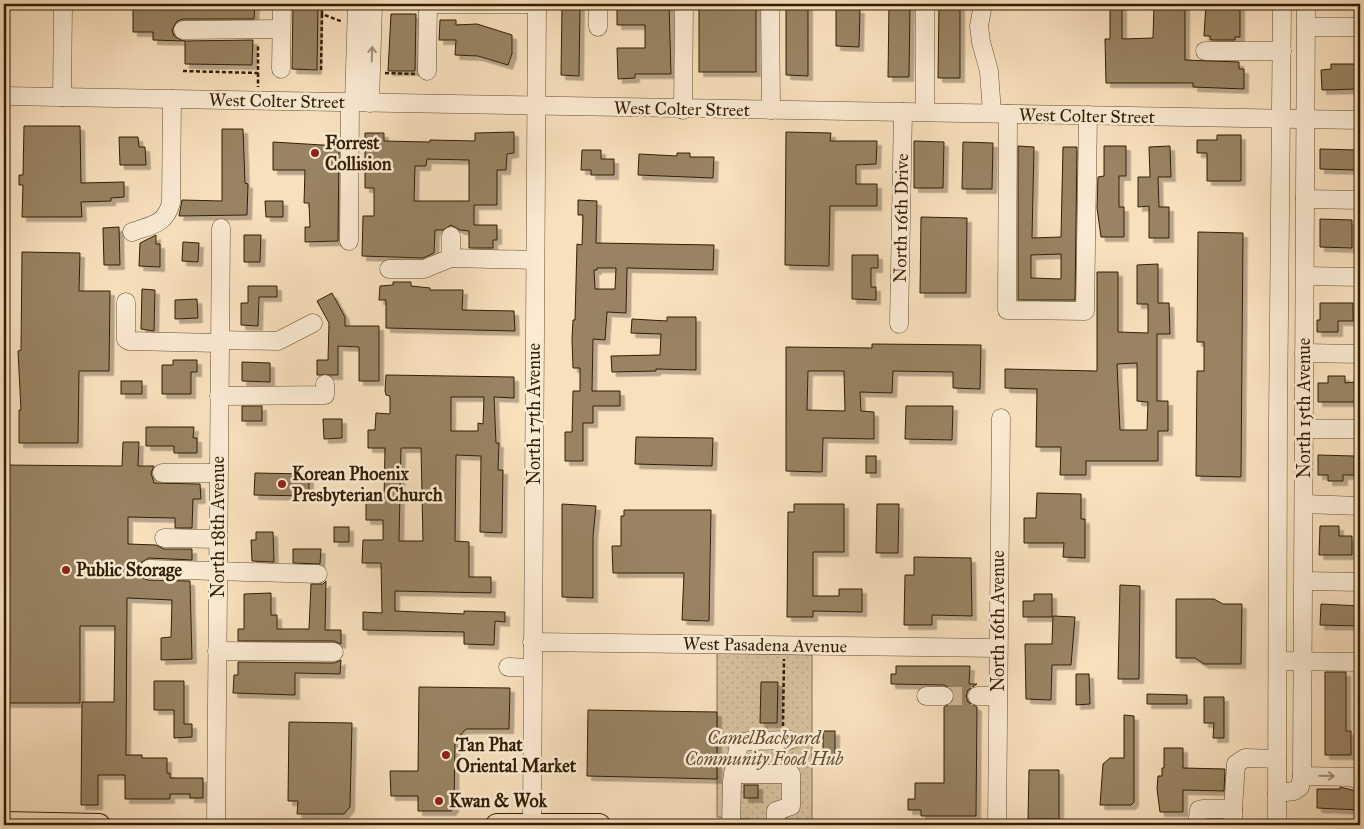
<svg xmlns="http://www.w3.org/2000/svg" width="1364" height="829" font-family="'IM FELL Great Primer',serif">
  <defs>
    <pattern id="grass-dots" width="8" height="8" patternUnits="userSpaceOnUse" patternTransform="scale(1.25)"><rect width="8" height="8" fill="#d7bf9d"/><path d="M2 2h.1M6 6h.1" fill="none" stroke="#b9a486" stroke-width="1.8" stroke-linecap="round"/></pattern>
    <filter id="shadow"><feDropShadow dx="4.5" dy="4.5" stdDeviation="0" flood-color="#0004"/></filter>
  </defs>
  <rect width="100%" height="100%" fill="#f9e0bd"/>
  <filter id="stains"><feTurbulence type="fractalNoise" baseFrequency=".004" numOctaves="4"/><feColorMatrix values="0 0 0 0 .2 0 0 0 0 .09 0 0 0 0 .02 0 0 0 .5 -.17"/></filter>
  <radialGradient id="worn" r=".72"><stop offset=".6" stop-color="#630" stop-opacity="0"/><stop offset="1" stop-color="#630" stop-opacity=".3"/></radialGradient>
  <path fill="url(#grass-dots)" stroke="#846e50" d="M717 653 812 655V823L717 817Z"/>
  <g fill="#998364" stroke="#311e03" fill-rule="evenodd" filter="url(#shadow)">
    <path d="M133 4H255L254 19H183L177 21 172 30 174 36 183 41 253 40 252 65 185 64V41L153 40V32H133Z"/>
    <path d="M293 4H318L317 70 292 69Z"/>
    <path d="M562 4H580L579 76 561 75Z"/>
    <path d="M617 4H669L671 74H635V78L618 79 617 48H645V25H617Z"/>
    <rect x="699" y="4" width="57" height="68"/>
    <path d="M786 4H808V76L786 75Z"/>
    <path d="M889 4H910L909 77H888Z"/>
    <path d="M939 4H960V78H938Z"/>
    <path d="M1110 4H1122V39L1153 38 1154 4H1185V60L1239 62V69H1244V89L1193 87V83H1106L1105 39H1110Z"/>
    <path d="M1206 4H1240V37H1235V40H1211L1210 36H1204Z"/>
    <path d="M836 9H860L859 47 836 46Z"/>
    <path d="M391 14H416L415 71H388Z"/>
    <path d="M440 20H456V25L477 24 512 35V54L508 65 478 56 455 55 456 40H439Z"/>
    <path d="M1331 64H1358V89L1322 90 1321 70 1331 69Z"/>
    <path d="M24 126H80L81 183 124 182V197L111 198V201L81 202 82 217H22L23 185H19V175H23Z"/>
    <path d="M222 129H243L245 183 248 184 247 215 179 216 182 200 222 201Z"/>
    <path d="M514 132V153L507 154 506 170H497V205H474V225H497V240H493V248H469V231L460 230 451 225 443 230H435L434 253 423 258 362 256 363 216H374V188H365V133H384V141L430 142V140L475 141V133ZM427 159 469 160V201H414L415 166H426Z"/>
    <path d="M786 132 831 133 830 141H877L876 164 856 165V184H877V206H830L829 266 785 265Z"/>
    <path d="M1217 135H1241V181H1207V153H1197V140H1217Z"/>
    <path d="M119 137H138L139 147H145L146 165H120Z"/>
    <path d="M914 141 944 142 943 188H914Z"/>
    <path d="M273 142 339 146 338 241 305 242V227H310L309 203H304L305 170H273Z"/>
    <path d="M963 142 993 143 992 189H962Z"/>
    <path d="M1018 146 1034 147 1032 238 1061 237 1063 147H1077L1075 300H1018ZM1061 254V279L1031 278V255Z"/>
    <path d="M1104 146H1126V176H1119V207H1124V237H1101L1097 208 1098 177 1104 176Z"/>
    <path d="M1170 146 1171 177H1158L1159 207H1169V238H1149V206L1138 207V177H1150L1149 147Z"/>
    <path d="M1320 149 1356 150V170L1320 169Z"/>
    <path d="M582 150H601V159H614V175H591V170H581Z"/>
    <path d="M677 153H690V157H714L713 178 638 175 639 154 677 156Z"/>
    <path d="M578 200 597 201 596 243 714 245 713 270 627 268 626 313 607 312 605 340 593 339 592 391H620V406H593V423H583V461H565V432H572L573 391H580V368H573L572 339 573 320H575L577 244 582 245 583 215H578ZM597 268H616L615 289H595L594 270H597Z"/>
    <path d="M265 201H283V217H266Z"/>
    <path d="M921 217 967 218 966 293H920Z"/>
    <path d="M1320 219 1352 220V248L1320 247Z"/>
    <path d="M119 227 120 265H104L103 228Z"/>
    <path d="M1198 232 1243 233 1241 477 1196 476 1197 371H1204V342H1197Z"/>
    <path d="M156 235V244H160V267L139 266 140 243Z"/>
    <path d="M244 235H261L260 262H244Z"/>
    <path d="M183 242 199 243 198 262 182 261Z"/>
    <path d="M22 252 80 253 79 291H110L109 371H79L78 443H19V410H21L18 351 21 350Z"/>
    <path d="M852 255H878V268H871V287H876V300L852 299Z"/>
    <path d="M1158 264V303H1169L1170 334H1157V401H1168V431H1158V461H1086V475H1060L1061 447H1036L1037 389 1005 388V369L1097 371V272H1118V332L1148 333V304H1137V265ZM1137 363V401L1148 402 1147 430H1120L1117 364Z"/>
    <path d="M393 282H411V286L430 288V290H463L462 310 514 311 515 331 386 328V300H379L380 286 393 285Z"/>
    <path d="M248 286H277V297H259L258 326 241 325V303H248Z"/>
    <path d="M142 289 155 290 154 331 141 329Z"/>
    <path d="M332 293 345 317V326H379V381H359V347L338 346V375H317V360H328L329 323 317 301Z"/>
    <path d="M197 299 198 318 175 319V300Z"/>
    <path d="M1320 303H1353V321H1338V332H1317V320H1320Z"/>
    <path d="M667 317H696V370L656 369V371L612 372 611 356 660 355 661 334 631 333 632 319 667 321Z"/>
    <path d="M872 344 981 345 980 389 953 388V372L893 371 892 393 860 392 861 411 874 412V439L823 438 822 472 786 471V347L872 348ZM808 371H844L845 411 807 410Z"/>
    <path d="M173 360H197V372H191V394H162V365H173Z"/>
    <path d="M242 362 270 363V382L242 381Z"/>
    <path d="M386 375 514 377V398L494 397 496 443H499L498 470H503L502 533 480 532 481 456 456 455 455 541 469 542V577H491V593L395 591V611L464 614V611L505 612V622L495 621 494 645 464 644V632L363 630V612L382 613 381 563H362L363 540H383V520H366V500H384L385 448H368V430H375L376 413 390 414V396L386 395 385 391ZM451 397H484L483 424 478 423V431H451ZM401 448H421L423 541H399Z"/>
    <path d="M1328 376H1345V383L1354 382 1355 402H1318V383H1328Z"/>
    <rect x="121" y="381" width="21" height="13"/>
    <rect x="242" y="406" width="20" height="15"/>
    <path d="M906 406H953L952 440 905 439Z"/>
    <path d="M323 419H342V438L324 439Z"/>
    <path d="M146 427H194L193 438H197V453H174V446H146Z"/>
    <path d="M636 437 713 438 712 466 635 464Z"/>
    <path d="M123 442H139L138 466H154L151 473 154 483 200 484 201 499H193L192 528H175V518L128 517V544L156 545 164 549H192V560L149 558 140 563 138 569 143 578 148 580 190 581 192 659 161 660V638L171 637 172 600 127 598 126 755H142V758H167V773H170V778H203V798H190V794H170V799H125V775H98V805H81L82 702H114L115 626H80V703H4V465L122 466Z"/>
    <path d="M1318 455 1354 456V475H1343V481H1328V475H1318Z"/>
    <rect x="866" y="456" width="10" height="17"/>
    <path d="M255 473 309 474V496L254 495Z"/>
    <path d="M1037 493 1081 494V519H1085V558L1063 557 1064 543H1024V518H1036Z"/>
    <path d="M562 504 596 506 593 536V598L562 597Z"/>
    <path d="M794 504H844V552H813V596H839V589H862V612L813 611V617H787L788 512H794Z"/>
    <path d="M877 504H899L898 553H876Z"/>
    <path d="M624 510H711L709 621 682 620 684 573H613L612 546H621V516H624Z"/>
    <path d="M1320 526H1339V536H1352V555H1319Z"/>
    <rect x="334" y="527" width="15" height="15"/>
    <path d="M256 532H273L274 562 252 561 251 540H256Z"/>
    <path d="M293 549H321L320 564 293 563Z"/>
    <path d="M914 557 971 558 972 616 932 615V625H904L905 575H914Z"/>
    <path d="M326 581 325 630H341V644L334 641H238V629H244V594L271 593V615H277V629H309L311 584H323Z"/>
    <path d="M1120 585 1140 586 1139 679H1118Z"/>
    <path d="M1034 594H1052V617H1023V601H1034Z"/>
    <path d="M1176 599H1214L1223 604H1242L1241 664H1204L1195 658H1176Z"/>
    <path d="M1321 604 1360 606V626L1320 625Z"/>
    <path d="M1053 616 1075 617 1071 665H1052L1051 700 1026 699 1025 644H1052Z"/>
    <path d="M341 660 340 674 295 673V695L233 693 234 675H238V662L334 663Z"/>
    <path d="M896 666H970L969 684H977L968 690 966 696 968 702 977 707 976 816H921V810H908V799H915V783H944V707L953 702 955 696 953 690 944 685 891 684V674H896Z"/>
    <path d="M1325 672H1346V731H1351V755H1325Z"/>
    <path d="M1076 674H1089L1090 704 1076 705Z"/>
    <path d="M154 681H184V724H192V737L174 738V710H154Z"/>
    <path d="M761 682H778L777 723H760Z"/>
    <path d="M419 687 510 688 509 729H466L455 741 454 808 451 811H418V796H391L390 771H418Z"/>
    <path d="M1147 694 1187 695V704H1147Z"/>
    <path d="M1204 697H1224V738H1213L1214 723H1204Z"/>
    <path d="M588 710 717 712V779L587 776Z"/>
    <path d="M1124 715 1134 716V802L1131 805H1100L1103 764 1110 758H1124Z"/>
    <path d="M289 722 352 723 350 807 344 814H297L298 801H288Z"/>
    <rect x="823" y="731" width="12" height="24"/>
    <path d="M1164 748H1183V768L1225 769 1224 791 1183 790V812H1160L1157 789 1158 776H1162V768H1164Z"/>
    <path d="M1029 770H1059V819H1028Z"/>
    <rect x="744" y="785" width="14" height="13"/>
    <path d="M1340 787 1360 792V810L1317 808V789H1340Z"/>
  </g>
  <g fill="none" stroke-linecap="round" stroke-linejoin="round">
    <path stroke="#d1b998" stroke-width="18" stroke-dasharray="18 9" stroke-linecap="butt" d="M944 696H977"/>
    <defs>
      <g id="minor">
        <path d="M426 4H537"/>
        <path d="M598 4V27"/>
        <path d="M770 4 771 110"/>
        <path d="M925 4V112"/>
        <path d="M983 4 979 26 981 42 989 71 992 113"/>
        <path d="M1306 27H1360"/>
        <path d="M183 30 280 29"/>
        <path d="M1205 51H1282"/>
        <path d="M281 69 282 4"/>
        <path d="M427 71 428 4"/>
        <path d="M4 96 1360 120"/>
        <path d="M62 97 63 4"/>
        <path d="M354 102 357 4"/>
        <path d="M370 103 373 4"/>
        <path d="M683 110 684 4"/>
        <path d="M1008 114 1007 310 1085 311 1088 115"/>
        <path d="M1305 199 1360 200"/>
        <path d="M132 232C151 225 165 225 171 203L172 99"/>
        <path d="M451 236V258"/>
        <path d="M349 241 350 102"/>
        <path d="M389 269H424L451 258 535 260"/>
        <path d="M1305 276 1360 277"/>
        <path d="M126 302V339L129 341 219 343"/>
        <path d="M899 324 903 112"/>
        <path d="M219 340 278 341 313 323"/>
        <path d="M1304 353 1360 354"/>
        <path d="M219 396 325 395V384"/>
        <path d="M1304 429H1360"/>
        <path d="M162 473H218"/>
        <path d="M1304 504 1360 506"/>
        <path d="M164 538 217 539"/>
        <path d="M149 569 318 574"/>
        <path d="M1304 581 1360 582"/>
        <path d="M532 642 998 648"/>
        <path d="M217 651 334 652"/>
        <path d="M1278 661 1360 662"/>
        <path d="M508 667 532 668"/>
        <path d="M926 696H944"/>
        <path d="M977 696H998"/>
        <path d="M733 774H791V806L776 811V825"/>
        <path d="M1302 776 1352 777 1360 781"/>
        <path d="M1277 793 1294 791 1300 787 1302 776 1306 4"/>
        <path d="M1233 809 1236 764 1245 758 1277 759"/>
        <path d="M216 825 221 228"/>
        <path d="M532 825 537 4"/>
        <path d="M731 825 732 781 739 744 748 741 790 740"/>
        <path d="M997 825 1001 418"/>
        <path d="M1197 825 1199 810 1203 809H1233V825"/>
        <path d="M1277 825 1278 420 1282 4"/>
      </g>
      <g id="major">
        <path d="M4 823 99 825"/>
        <path d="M497 825H599"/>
      </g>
    </defs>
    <use href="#minor" stroke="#634e32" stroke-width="19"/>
    <use href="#major" stroke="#311e03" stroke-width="24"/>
    <g stroke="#311e03" stroke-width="2.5" stroke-dasharray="4 2.5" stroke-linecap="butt">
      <path d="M322 4V14L343 22"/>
      <path d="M180 7V4"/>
      <path d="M321 70 322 14"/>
      <path d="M183 71 258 73V44"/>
      <path d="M258 73V87"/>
      <path d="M385 73 415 74"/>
      <path d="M783 726 784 659"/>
    </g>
    <use href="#minor" stroke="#fbebd4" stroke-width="18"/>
    <use href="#major" stroke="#f9e0bd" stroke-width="22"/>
  </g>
  <defs><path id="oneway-shaft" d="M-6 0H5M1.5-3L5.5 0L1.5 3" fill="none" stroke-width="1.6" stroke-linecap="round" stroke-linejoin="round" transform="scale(1.25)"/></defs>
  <g stroke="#a08f76">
    <use href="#oneway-shaft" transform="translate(372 54) rotate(-88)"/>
    <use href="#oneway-shaft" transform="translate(1327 776) rotate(1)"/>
  </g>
  <g fill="#8f2418" stroke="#fbebd4" stroke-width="2">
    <circle cx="315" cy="153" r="5"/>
    <circle cx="282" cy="484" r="5"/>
    <circle cx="66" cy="570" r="5"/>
    <circle cx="446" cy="755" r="5"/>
    <circle cx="439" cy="801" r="5"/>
  </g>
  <g text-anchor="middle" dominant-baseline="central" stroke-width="5" stroke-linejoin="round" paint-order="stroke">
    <g font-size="18" fill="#311e03" stroke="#fbebd4">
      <text transform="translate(277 101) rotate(1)">West Colter Street</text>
      <text transform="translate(682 109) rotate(1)">West Colter Street</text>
      <text transform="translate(1087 116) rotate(1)">West Colter Street</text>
      <text transform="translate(901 218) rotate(-89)">North 16th Drive</text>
      <text transform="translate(1304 408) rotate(-90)">North 15th Avenue</text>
      <text transform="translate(534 414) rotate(-90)">North 17th Avenue</text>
      <text transform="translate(218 527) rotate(-90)">North 18th Avenue</text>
      <text transform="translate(998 621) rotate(-90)">North 16th Avenue</text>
      <text transform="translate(765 645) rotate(1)">West Pasadena Avenue</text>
    </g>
    <g font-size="18" font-weight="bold" fill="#311e03" stroke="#fbebd4" text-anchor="start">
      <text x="325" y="143">Forrest<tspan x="325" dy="21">Collision</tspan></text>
      <text x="292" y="474">Korean Phoenix<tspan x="292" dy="21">Presbyterian Church</tspan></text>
      <text x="76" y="570">Public Storage</text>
      <text x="456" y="745">Tan Phat<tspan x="456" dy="21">Oriental Market</tspan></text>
      <text x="449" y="801">Kwan &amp; Wok</text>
    </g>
    <g font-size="18" font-style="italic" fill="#634e31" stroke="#fbebd4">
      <text x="764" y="738">CamelBackyard<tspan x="764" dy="21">Community Food Hub</tspan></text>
    </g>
  </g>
  <rect width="1364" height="829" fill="none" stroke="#f9e0bd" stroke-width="20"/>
  <rect x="5" y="5" width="1354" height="819" fill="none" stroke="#311e03" stroke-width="2.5"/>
  <rect x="10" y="10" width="1344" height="809" fill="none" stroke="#311e03"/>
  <rect width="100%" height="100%" filter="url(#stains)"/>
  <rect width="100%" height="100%" fill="url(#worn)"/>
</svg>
